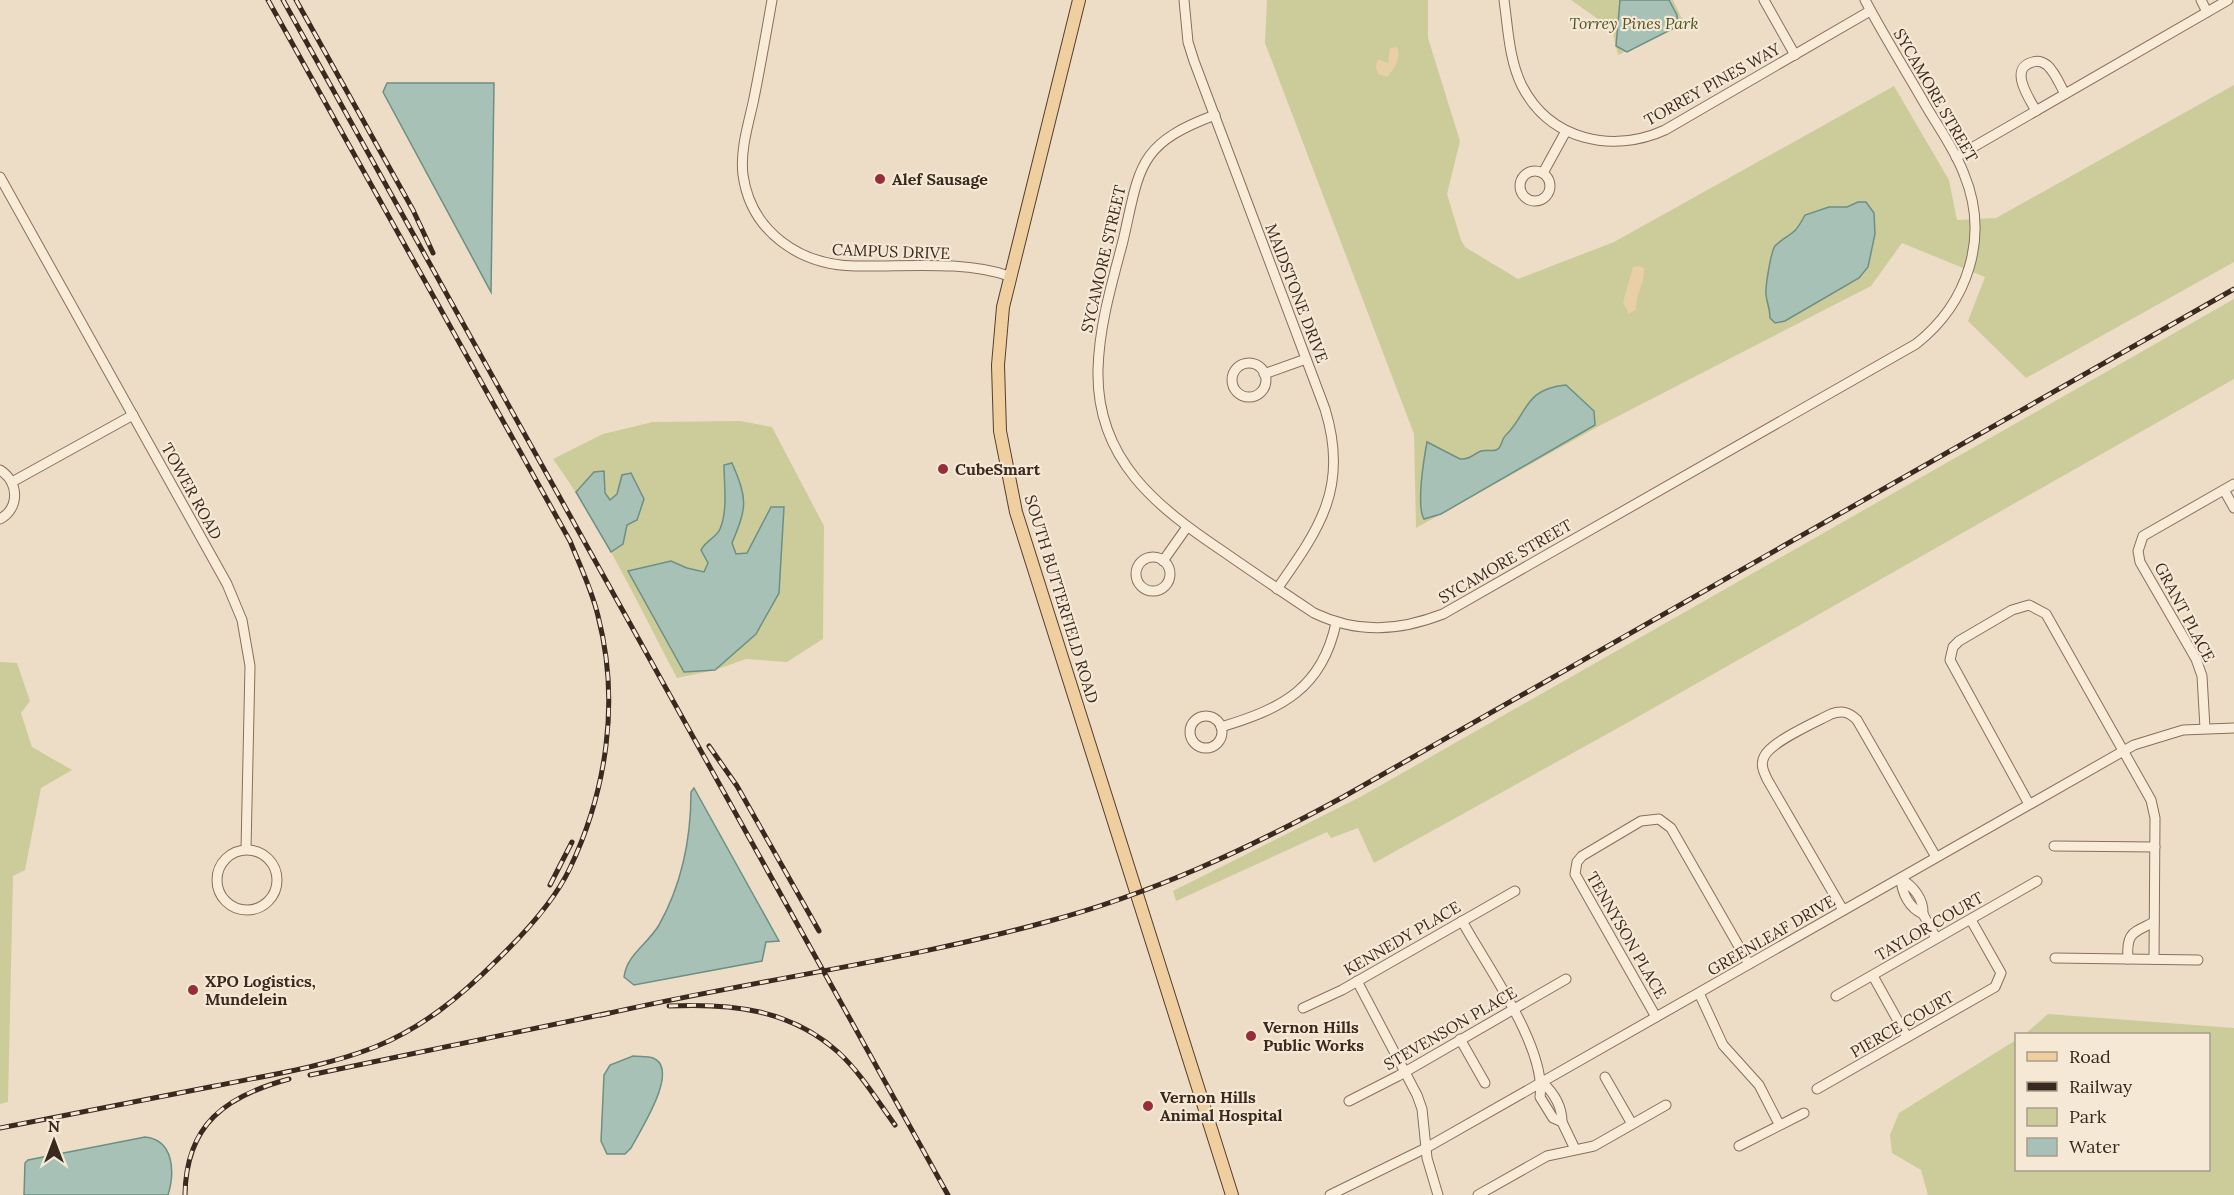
<svg xmlns="http://www.w3.org/2000/svg" width="2234" height="1195" font-family="Lora,serif">
  <rect width="100%" height="100%" fill="#edddc6"/>
  <g fill="#cbcc9a">
    <path d="M1267 0H1428V38L1460 141 1447 194 1461 240 1465 247 1518 279 1614 242 1894 86 1949 180 1957 220 1996 218 2234 85V262L2026 378 1968 321 1985 277 1902 243 1871 286 1599 426 1416 528 1414 434 1265 43Z"/>
    <path d="M1571 0H1673L1684 23 1618 55 1612 29Z"/>
    <path d="M2234 299V379L1627 723 1374 863 1358 828 1331 838 1327 832 1176 901 1173 891 1362 796Z"/>
    <path d="M740 421 772 427 824 526 823 639 787 662 746 659 715 670 677 678C638 604 602 527 553 459L603 434 653 422Z"/>
    <path d="M0 662 17 663 30 701 21 713 32 747 72 770 41 788 25 870 13 876 8 1102 0 1104Z"/>
    <path d="M2048 1014 2234 1028V1195H1928L1921 1170 1892 1153 1890 1135 1899 1113 2016 1040V1170H2208V1034H2025Z"/>
  </g>
  <g fill="#e9cfa4">
    <path d="M1397 47C1402 58 1394 69 1387 77L1378 74 1376 67 1378 59 1388 63 1390 48Z"/>
    <path d="M1640 266 1644 269C1645 284 1635 295 1636 309L1629 314 1623 302 1633 267Z"/>
  </g>
  <g fill="#a7c1b7" stroke="#6e8f83" stroke-width="1.5">
    <path d="M1620 0H1669L1677 15 1678 26 1627 52 1616 46Z"/>
    <path d="M387 83H494L491 292 383 92Z"/>
    <path d="M1858 202H1866L1874 213 1875 234 1868 267 1859 278 1785 321 1775 323 1770 318C1770 309 1767 303 1766 295 1765 289 1771 248 1776 245 1791 231 1793 238 1805 215L1829 207H1847Z"/>
    <path d="M1566 385 1594 411 1595 425 1441 514 1424 519C1416 506 1424 458 1427 442L1460 459C1470 460 1473 454 1481 451 1487 449 1495 453 1499 448 1502 445 1502 438 1506 435 1528 413 1524 389 1566 385Z"/>
    <path d="M732 463C748 500 747 507 732 543L736 554 747 553 771 507H784L779 593 756 634 715 670 684 672 628 571 671 561 687 568 704 572 708 563 701 550C706 540 716 538 720 529 728 511 724 484 724 465Z"/>
    <path d="M604 471 605 493 610 500 617 494 622 475 631 473 644 499 637 520 627 525 623 544 611 552 576 492 594 472Z"/>
    <path d="M694 788 779 941 766 942 762 961 634 985 624 977C627 954 648 944 659 925 682 884 691 838 691 792Z"/>
    <path d="M633 1056C639 1057 648 1056 653 1058 681 1069 639 1132 631 1148L625 1154H607L601 1141 604 1075 610 1065Z"/>
    <path d="M145 1137C174 1140 175 1172 168 1195H24L25 1163 28 1160Z"/>
  </g>
  <g fill="none" stroke-linecap="round" stroke-linejoin="round">
    <defs>
      <g id="minor">
        <path d="M772 0C766 34 760 69 753 103 748 125 740 151 743 175 751 232 800 265 855 266 905 267 962 260 1009 276"/>
        <path d="M1184 0 1188 42 1194 61 1325 409C1349 487 1320 528 1277 589"/>
        <path d="M1504 0C1508 28 1509 60 1522 86 1550 140 1612 154 1665 130L1870 11"/>
        <path d="M1764 0 1795 55"/>
        <path d="M2201 0 2207 12"/>
        <path d="M2036 111C2029 98 2008 68 2033 62 2038 60 2043 62 2047 65 2055 72 2060 85 2065 94"/>
        <path d="M1215 115C1137 144 1140 167 1123 241 1112 283 1099 326 1098 370 1096 460 1157 507 1224 552 1254 573 1284 593 1314 613 1358 634 1399 631 1443 614L1916 344C1968 303 1990 237 1964 174 1955 150 1939 128 1926 106 1906 71 1884 36 1865 0"/>
        <path d="M1956 157 2228 0"/>
        <circle cx="1535" cy="186" r="15"/>
        <path d="M1543 173 1566 131"/>
        <path d="M0 177 227 584 242 620 250 666 246 849"/>
        <circle cx="1249" cy="380" r="17"/>
        <path d="M1264 374 1306 359"/>
        <path d="M0 470C19 482 20 508 0 519"/>
        <path d="M12 482 133 415"/>
        <path d="M2224 490 2234 508"/>
        <circle cx="1153" cy="574" r="17"/>
        <path d="M1163 561 1187 527"/>
        <circle cx="1206" cy="732" r="16"/>
        <path d="M1221 727C1281 709 1322 689 1336 623"/>
        <path d="M2205 728 2202 676 2196 659 2140 562 2138 551 2143 536 2234 484"/>
        <path d="M2029 804 1950 660 1953 647 1959 641 2012 610 2029 605 2046 614 2151 800 2155 818 2154 959"/>
        <path d="M2054 846 2155 847"/>
        <circle cx="247" cy="880" r="30"/>
        <path d="M1901 879C1913 886 1924 899 1923 914 1909 908 1902 893 1901 879Z"/>
        <path d="M1843 910 1767 779C1764 772 1760 765 1764 757 1770 742 1816 722 1831 714 1842 710 1849 712 1857 720L1936 857"/>
        <path d="M1923 914 1936 938"/>
        <path d="M1462 921C1486 965 1547 1048 1540 1097L1553 1118 1562 1122 1575 1149"/>
        <path d="M2055 958 2198 960"/>
        <path d="M2128 959C2126 932 2133 933 2154 922"/>
        <path d="M1873 976 1907 1037"/>
        <path d="M1357 981 1417 1095 1422 1109 1427 1158 1438 1195"/>
        <path d="M1699 993 1723 1045 1759 1085 1779 1124"/>
        <path d="M1836 996 2037 881"/>
        <path d="M1303 1008 1342 990 1515 891"/>
        <path d="M1656 1017 1575 874 1577 862 1582 856 1641 821 1659 819 1671 828 1749 964"/>
        <path d="M1460 1039 1485 1083"/>
        <path d="M1605 1077 1632 1124"/>
        <path d="M1542 1082C1554 1093 1562 1106 1562 1122"/>
        <path d="M1817 1089 1995 987 2001 973 1971 920"/>
        <path d="M1349 1101 1398 1076 1566 979"/>
        <path d="M1739 1146 1804 1113"/>
        <path d="M1330 1195 1426 1148 2134 745 2183 730 2234 728"/>
        <path d="M1478 1195 1547 1156 1594 1146 1666 1105"/>
      </g>
      <path id="major" d="M1079 0 1003 307 998 365 1000 431 1016 512 1232 1195"/>
    </defs>
    <use href="#minor" stroke="#886f5c" stroke-width="11"/>
    <use href="#major" stroke="#563e30" stroke-width="14"/>
    <use href="#minor" stroke="#f8ecd9" stroke-width="9"/>
    <use href="#major" stroke="#efce9f" stroke-width="12"/>
    <defs>
      <g id="rail">
        <path d="M283 0 948 1195"/>
        <path d="M296 0 413 210 433 253"/>
        <path d="M709 746 737 786 819 931"/>
        <path d="M550 885 572 842"/>
        <path d="M669 1006C730 1003 790 1009 838 1052 860 1072 877 1100 895 1125"/>
        <path d="M601 1015C749 981 900 962 1046 922 1151 894 1248 849 1343 797L2234 289"/>
        <path d="M310 1075 609 1013"/>
        <path d="M0 1128C72 1114 144 1100 215 1086 269 1075 324 1067 375 1047 422 1028 460 997 496 961 523 935 554 902 570 868 607 790 620 700 598 616 592 590 580 566 570 541L268 0"/>
        <path d="M185 1195C186 1124 226 1096 289 1079"/>
      </g>
    </defs>
    <use href="#rail" stroke="#39291f" stroke-width="5"/>
    <use href="#rail" stroke="#f5e8d5" stroke-width="3" stroke-dasharray="9" stroke-linecap="butt"/>
  </g>
  <g fill="#962d39" stroke="#f5e8d5" stroke-width="2">
    <circle cx="880" cy="179" r="6"/>
    <circle cx="943" cy="469" r="6"/>
    <circle cx="193" cy="990" r="6"/>
    <circle cx="1251" cy="1036" r="6"/>
    <circle cx="1148" cy="1106" r="6"/>
  </g>
  <g text-anchor="middle" dominant-baseline="central" stroke-width="4.5" stroke-linejoin="round" paint-order="stroke">
    <g font-size="16" font-style="italic" fill="#4e5526" stroke="#f5e8d5">
      <text x="1634" y="23">Torrey Pines Park</text>
    </g>
    <g font-size="16" fill="#39291f" stroke="#f5e8d5">
      <text transform="translate(1712 84) rotate(-29)">TORREY PINES WAY</text>
      <text transform="translate(1936 95) rotate(60)">SYCAMORE STREET</text>
      <text transform="translate(891 251) rotate(2)">CAMPUS DRIVE</text>
      <text transform="translate(1103 259) rotate(-77)">SYCAMORE STREET</text>
      <text transform="translate(1297 293) rotate(69)">MAIDSTONE DRIVE</text>
      <text transform="translate(192 491) rotate(61)">TOWER ROAD</text>
      <text transform="translate(1505 561) rotate(-30)">SYCAMORE STREET</text>
      <text transform="translate(1062 599) rotate(73)">SOUTH BUTTERFIELD ROAD</text>
      <text transform="translate(2185 612) rotate(62)">GRANT PLACE</text>
      <text transform="translate(1929 926) rotate(-30)">TAYLOR COURT</text>
      <text transform="translate(1627 935) rotate(60)">TENNYSON PLACE</text>
      <text transform="translate(1771 935) rotate(-30)">GREENLEAF DRIVE</text>
      <text transform="translate(1402 938) rotate(-30)">KENNEDY PLACE</text>
      <text transform="translate(1902 1024) rotate(-30)">PIERCE COURT</text>
      <text transform="translate(1450 1028) rotate(-30)">STEVENSON PLACE</text>
    </g>
    <g font-size="16" font-weight="bold" fill="#39291f" stroke="#f5e8d5" text-anchor="start">
      <text x="892" y="179">Alef Sausage</text>
      <text x="955" y="469">CubeSmart</text>
      <text x="205" y="981">XPO Logistics,<tspan x="205" dy="18">Mundelein</tspan></text>
      <text x="1263" y="1027">Vernon Hills<tspan x="1263" dy="18">Public Works</tspan></text>
      <text x="1160" y="1097">Vernon Hills<tspan x="1160" dy="18">Animal Hospital</tspan></text>
    </g>
  </g>
  <rect x="2015" y="1033" width="195" height="138" fill="#f5e8d5" stroke="#aa9c8c" stroke-width="1.5"/>
  <rect x="2027" y="1052" width="30" height="9" fill="#efce9f" stroke="#aa9c8c" stroke-width="1.5"/>
  <text x="2069" y="1063" font-size="18" fill="#39291f">Road</text>
  <rect x="2027" y="1082" width="30" height="9" fill="#39291f" stroke="#aa9c8c" stroke-width="1.5"/>
  <text x="2069" y="1093" font-size="18" fill="#39291f">Railway</text>
  <rect x="2027" y="1108" width="30" height="18" fill="#cbcc9a" stroke="#aa9c8c" stroke-width="1.5"/>
  <text x="2069" y="1123" font-size="18" fill="#39291f">Park</text>
  <rect x="2027" y="1138" width="30" height="18" fill="#a7c1b7" stroke="#aa9c8c" stroke-width="1.5"/>
  <text x="2069" y="1153" font-size="18" fill="#39291f">Water</text>
  <g transform="translate(54 1141)" stroke="#f5e8d5" stroke-width="4.5" paint-order="stroke">
  <path d="M0-4.5L10 22L0 15L-10 22Z" fill="#39291f"/>
  <text y="-9" font-size="16" font-weight="bold" text-anchor="middle" fill="#39291f">N</text>
  </g>
</svg>
